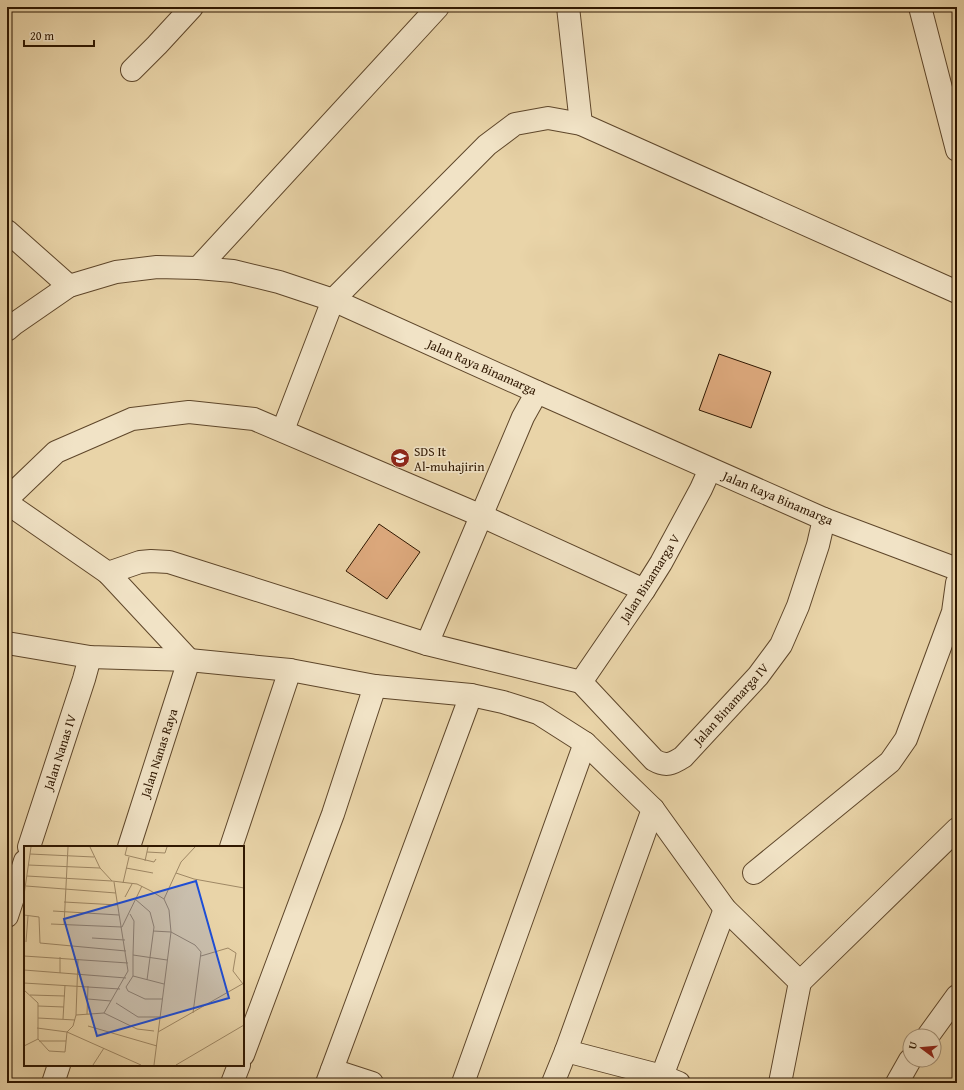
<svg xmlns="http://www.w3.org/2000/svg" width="964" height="1090" font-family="'Gentium Book Plus',serif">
  <rect width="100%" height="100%" fill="#e9d4a8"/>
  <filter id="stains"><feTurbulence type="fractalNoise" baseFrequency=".005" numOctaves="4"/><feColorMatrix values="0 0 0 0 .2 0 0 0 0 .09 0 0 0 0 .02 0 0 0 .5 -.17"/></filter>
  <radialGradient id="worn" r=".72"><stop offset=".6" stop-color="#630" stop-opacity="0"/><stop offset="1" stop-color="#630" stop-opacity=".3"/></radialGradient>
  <g fill="#dca87c" stroke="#2f1700">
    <path d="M719 354 771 372 751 428 699 410Z"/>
    <path d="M379 524 420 552 387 599 346 571Z"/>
  </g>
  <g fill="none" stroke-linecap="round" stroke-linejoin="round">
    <defs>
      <g id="minor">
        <path d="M568 7 581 124"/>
        <path d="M920 7 957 150"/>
        <path d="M132 70 157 45 192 7"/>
        <path d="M7 231 69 286"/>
        <path d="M198 268 438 7"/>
        <path d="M7 330 14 324 69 286 116 272 157 267 198 268 233 271 279 282 333 300 537 392 824 519 957 569"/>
        <path d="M537 392 523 417 427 644 581 682"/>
        <path d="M283 430 333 300 487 145 515 124 548 118 581 124 957 292"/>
        <path d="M7 499 56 452 132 419 189 412 254 419 482 516 644 590"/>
        <path d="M7 503 108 573 189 660 129 847"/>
        <path d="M108 573 140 562 151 561 169 562 427 644"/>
        <path d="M7 643 90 657 189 660 290 670 375 686 471 695 503 702 538 713 585 743 653 809 725 909 800 982 780 1083"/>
        <path d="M581 682 654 760C666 767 672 764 683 757L758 676 781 645 798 606 818 545 824 519"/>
        <path d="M581 682 644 590 661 563 701 489 710 469"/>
        <path d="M29 847 84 679 90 657"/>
        <path d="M231 847 290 670"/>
        <path d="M754 873 890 762 906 739 953 612 957 583"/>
        <path d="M7 916 25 861"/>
        <path d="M800 982 957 829"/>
        <path d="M928 1036 957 996"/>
        <path d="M566 1051 662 1076 679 1083"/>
        <path d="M243 1055 333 814 375 686"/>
        <path d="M332 1070 372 1083"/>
        <path d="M662 1076 725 909"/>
        <path d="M53 1083 59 1065"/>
        <path d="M232 1083 239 1065"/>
        <path d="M327 1083 471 695"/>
        <path d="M463 1083 585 743"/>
        <path d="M553 1083 566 1051 653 809"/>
        <path d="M897 1083 910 1060"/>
      </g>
    </defs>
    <use href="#minor" stroke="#5e462a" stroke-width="24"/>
    <use href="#minor" stroke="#f1e3c6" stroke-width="22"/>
  </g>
  <defs>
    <symbol id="school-disc" viewBox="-11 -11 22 22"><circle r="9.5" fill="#8f2418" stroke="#f1e3c6"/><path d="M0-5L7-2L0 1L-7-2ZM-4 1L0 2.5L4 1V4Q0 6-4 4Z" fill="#fff"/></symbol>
  </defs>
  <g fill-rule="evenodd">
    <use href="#school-disc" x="389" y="447" width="22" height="22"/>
  </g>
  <g text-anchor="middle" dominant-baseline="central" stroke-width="3.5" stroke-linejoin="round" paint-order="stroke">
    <g font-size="13" fill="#2f1700" stroke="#f1e3c6">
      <text transform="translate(482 367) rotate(24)">Jalan Raya Binamarga</text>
      <text transform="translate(778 498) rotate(23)">Jalan Raya Binamarga</text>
      <text transform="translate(650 578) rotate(-58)">Jalan Binamarga V</text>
      <text transform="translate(731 704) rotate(-48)">Jalan Binamarga IV</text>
      <text transform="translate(60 752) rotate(-72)">Jalan Nanas IV</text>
      <text transform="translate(159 753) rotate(-72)">Jalan Nanas Raya</text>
    </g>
    <g font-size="13" fill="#2f1700" stroke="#f1e3c6" text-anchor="start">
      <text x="414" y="451">SDS It<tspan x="414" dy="15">Al-muhajirin</tspan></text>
    </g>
  </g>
  <g transform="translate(24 846)">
    <rect width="220" height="220" fill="#e9d4a8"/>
    <path fill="none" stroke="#9f8865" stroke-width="1" d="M66 1 76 22 88 35 113 38 127 45 140 53 145 64 147 86 130 219M103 1 101 9 130 16 132 13M123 6 141 7 143 1M6 8 70 11M121 15 124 1M4 19 76 22M102 22 129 27M152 27 170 33 220 42M3 30 88 35M99 37 105 11M2 40 92 47M0 49 7 1M101 51 108 38M111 53 126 66 130 81 123 134M140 53 157 16 171 1M40 56 94 59M29 65 95 69M106 68 110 75 109 109M0 69 15 71 16 97 102 105M27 78 98 81 118 40M40 79 44 1M129 85 147 86 171 99 177 106 169 167M68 92 101 94M2 96 4 70M0 110 104 117M177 110 204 102 212 107 209 125 219 138M0 124 102 132M36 127V111M109 130V109L143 114M109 130 102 141 104 145 121 153H138M109 130 140 138M0 137 96 143M0 144 14 157V193L25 205 41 206 43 186 117 219M6 149 41 150M64 153 87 155M92 157 114 171H136M14 160 40 161M80 167 113 183 130 185M63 168 64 140M52 169 80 167 104 125 90 36M14 172 51 174M39 173 41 139M64 180 133 200M13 182 43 186 49 180 52 169 54 113M134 186 220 137M15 195H42M0 200 14 193M69 219 80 202M152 219 220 179"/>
    <path fill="#1d4ed8" fill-opacity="0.15" stroke="#1d4ed8" stroke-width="2" d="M172 35 205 152 73 190 40 73Z"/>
    <rect width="220" height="220" fill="none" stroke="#2f1700" stroke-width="2"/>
  </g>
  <rect width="964" height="1090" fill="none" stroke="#e9d4a8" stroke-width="24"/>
  <rect x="8" y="8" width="948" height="1074" fill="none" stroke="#2f1700" stroke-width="2"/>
  <rect x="12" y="12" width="940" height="1066" fill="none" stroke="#2f1700"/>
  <g transform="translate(922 1048) rotate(286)"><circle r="19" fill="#f1e3c6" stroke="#a39177"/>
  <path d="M0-3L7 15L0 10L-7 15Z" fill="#8f2418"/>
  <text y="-6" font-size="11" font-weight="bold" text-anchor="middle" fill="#2f1700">U</text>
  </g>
  <path d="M24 40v6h70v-6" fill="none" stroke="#2f1700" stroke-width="2"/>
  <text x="30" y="40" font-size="12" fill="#2f1700" stroke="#f1e3c6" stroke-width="3" paint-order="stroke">20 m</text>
  <rect width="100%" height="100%" filter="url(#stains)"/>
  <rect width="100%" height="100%" fill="url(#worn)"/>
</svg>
